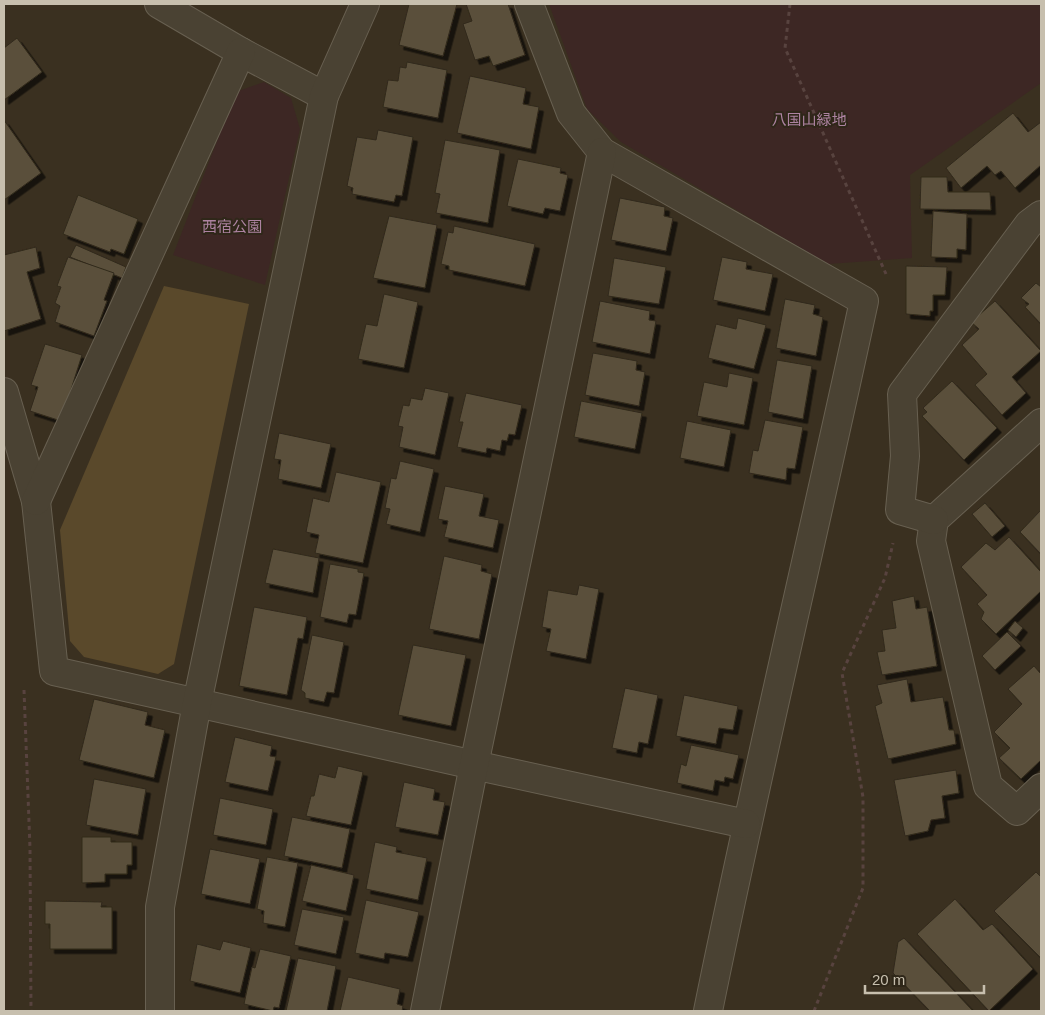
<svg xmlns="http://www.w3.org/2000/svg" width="1045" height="1015" font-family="Arial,'Noto Sans JP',sans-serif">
  <defs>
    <filter id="shadow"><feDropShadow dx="4.5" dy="4.5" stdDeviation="0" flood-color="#0009"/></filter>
  </defs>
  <rect width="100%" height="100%" fill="#3a3020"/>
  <g fill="#3d2724">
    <path d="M549 4H1041V83L910 175 912 258 828 264 621 142 587 109Z"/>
    <path d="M264 82 291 98 300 129 265 285 173 255 236 92Z"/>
  </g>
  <path fill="#5a492b" d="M164 286 249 304 174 664 158 674 84 657 70 641 60 530Z"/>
  <g fill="#5a503b" stroke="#31291b" filter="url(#shadow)">
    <path d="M409 4H457L443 56 399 45Z"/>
    <path d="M466 4H508L525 55 493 66 489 56 475 60 463 24 472 21Z"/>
    <path d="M17 38 42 72 4 100V48Z"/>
    <path d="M407 62 447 70 438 118 383 107 388 80 398 81 400 67 406 68Z"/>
    <path d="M470 76 526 88 523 104 539 107 531 149 457 133Z"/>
    <path d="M1013 113 1028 132 1041 122V165L1015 188 1001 171 995 175 987 166 961 188 946 168Z"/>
    <path d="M4 120 41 173 4 200Z"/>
    <path d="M378 130 413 137 402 196 396 195 394 202 352 194 353 188 347 186 357 137 376 140Z"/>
    <path d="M445 140 500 150 488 223 436 213 440 194 435 193Z"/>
    <path d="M518 159 561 168 560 173 568 175 560 211 545 208 543 214 507 206Z"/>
    <path d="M921 177H947L948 192H990L991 210 920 209Z"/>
    <path d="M78 195 138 219 124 254 111 249 110 252 63 234Z"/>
    <path d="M620 198 665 207 664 216 673 218 666 251 611 240Z"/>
    <path d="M933 211 967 214 966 250 957 249V258L931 257Z"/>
    <path d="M389 216 437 225 425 288 373 278Z"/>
    <path d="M454 226 535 244 525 286 449 270V266L441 264 448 232 453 233Z"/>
    <path d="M76 245 126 267 122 278 70 257Z"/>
    <path d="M36 247 40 268 27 272 41 319 4 331V255Z"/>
    <path d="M68 257 114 273 104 300 107 301 94 336 55 322 60 306 55 303 61 287 57 286Z"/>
    <path d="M722 257 747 262 746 269 773 274 765 311 713 300Z"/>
    <path d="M614 258 666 267 659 304 608 296Z"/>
    <path d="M906 266 947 267 945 295H933V311H930V316L906 314Z"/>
    <path d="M1036 283 1041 287V324L1025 307 1029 304 1021 298Z"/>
    <path d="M384 294 418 302 404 368 358 359 366 324 377 326Z"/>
    <path d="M785 299 815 305 813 314 823 317 816 356 776 348Z"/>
    <path d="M600 301 650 311 649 320 656 321 650 354 592 342Z"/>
    <path d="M995 301 1041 351 1012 377 1026 393 1002 415 975 385 987 374 962 345 979 329 971 322Z"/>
    <path d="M738 318 766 325 754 369 708 358 716 324 736 329Z"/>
    <path d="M45 344 82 355 61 421 30 411 38 387 31 385Z"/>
    <path d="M593 353 637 361 636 370 645 372 639 406 585 395Z"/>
    <path d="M777 360 812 366 803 419 768 412Z"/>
    <path d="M729 373 753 378 744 425 697 416 704 382 727 387Z"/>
    <path d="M952 381 997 428 964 460 922 416 927 412 923 408Z"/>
    <path d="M425 388 449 393 435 455 399 447 403 427 398 426 403 405 409 406 411 398 422 400Z"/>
    <path d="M466 393 522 405 515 435 509 434 507 441 502 440 500 451 487 448 486 453 457 447 463 422H459Z"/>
    <path d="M581 401 642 413 635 449 574 437Z"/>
    <path d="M765 420 803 427 795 469 787 468 786 480 749 473 753 450 758 451Z"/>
    <path d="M687 421 731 430 724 467 680 458Z"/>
    <path d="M279 433 331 444 321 488 278 479 281 460 274 459Z"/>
    <path d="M400 461 434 469 420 532 386 524 390 509 385 508 391 478 396 479Z"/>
    <path d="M336 472 381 482 363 563 315 553 319 535 306 532 313 498 329 502Z"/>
    <path d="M445 486 484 494 479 516 499 520 493 548 444 537 448 521 438 519Z"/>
    <path d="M985 503 1005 526 992 537 972 514Z"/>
    <path d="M1041 510V554L1020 532Z"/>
    <path d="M1009 537 1041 572V591L996 634 981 619 984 612 977 604 987 595 961 567 986 543 995 550Z"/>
    <path d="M273 549 319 558 313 593 265 583Z"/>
    <path d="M444 556 482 565 481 571 492 574 479 639 429 629Z"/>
    <path d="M330 564 358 569V572L364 573 356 615 349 614 347 623 320 617Z"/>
    <path d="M579 585 599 589 586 659 546 651 551 629 542 627 548 590 577 595Z"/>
    <path d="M914 596 916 609 927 607 937 666 882 675 877 652 885 651 882 630 896 628 892 601Z"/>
    <path d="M254 607 307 617 303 639 298 638 287 695 239 686Z"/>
    <path d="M1015 621 1023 628 1016 637 1008 630Z"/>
    <path d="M1007 632 1021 646 995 670 982 656Z"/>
    <path d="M312 635 344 642 334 693 327 692 324 702 305 698V693L301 690Z"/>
    <path d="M413 645 466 655 451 726 398 715Z"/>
    <path d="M1034 666 1041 674V760L1021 779 999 758 1010 748 994 732 1022 704 1008 689Z"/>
    <path d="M907 679 911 702 943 697 949 730H954L956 744 888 759 875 706 882 703 877 685Z"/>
    <path d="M625 688 658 695 648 744 639 742 637 753 612 748Z"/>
    <path d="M684 695 738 706 733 730 719 728 716 744 676 736Z"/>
    <path d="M94 699 148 712 145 725 165 730 154 778 79 760Z"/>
    <path d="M235 737 272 746 270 756 276 757 268 791 225 782Z"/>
    <path d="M691 745 739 755 733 779 725 777 724 782 715 780 713 791 677 783 681 764 686 766Z"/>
    <path d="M338 766 363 772 351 825 306 816 311 796H314L319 774 335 778Z"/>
    <path d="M956 770 959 793 942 796 945 818 931 820 928 831 905 836 894 780Z"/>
    <path d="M94 779 146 789 138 835 86 825Z"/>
    <path d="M404 782 435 789 433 800 445 802 438 835 395 827Z"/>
    <path d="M220 798 273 809 266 845 213 835Z"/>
    <path d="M292 817 350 829 342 868 284 856Z"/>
    <path d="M82 837H111V842H132V865H127V874H105V882L82 883Z"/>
    <path d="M375 842 397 847 396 852 427 858 418 900 366 889Z"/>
    <path d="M210 849 260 859 250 904 201 894Z"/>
    <path d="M267 857 298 863 285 927 263 923 264 911 257 909Z"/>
    <path d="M311 865 354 875 346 911 302 901Z"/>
    <path d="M1036 872 1041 877V958L994 911Z"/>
    <path d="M955 899 983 930 992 924 1033 969 989 1011 917 934Z"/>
    <path d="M366 900 419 912 408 957 385 953 384 959 355 953Z"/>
    <path d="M45 901 102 902 101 907H112V949H50V924H45Z"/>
    <path d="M302 909 344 917 336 954 294 945Z"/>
    <path d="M904 938 973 1011H930L893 973 898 942Z"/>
    <path d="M223 941 251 948 240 993 190 981 197 944 220 950Z"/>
    <path d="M260 949 291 956 279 1008 274 1007 273 1011 244 1004 252 967 255 968Z"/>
    <path d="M298 958 336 966 327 1011H286Z"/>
    <path d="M348 977 400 989 397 1004 403 1006 402 1011H340Z"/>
  </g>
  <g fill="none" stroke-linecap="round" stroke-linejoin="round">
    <defs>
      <g id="minor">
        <path d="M159 4 241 52 324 96"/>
        <path d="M529 4 571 113 602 152 864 301C813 538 756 774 708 1011"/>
        <path d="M4 392 36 501 54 671 474 765 746 824"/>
        <path d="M1041 423 934 520 931 541 988 786 1017 811 1041 788"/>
        <path d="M36 501 241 52"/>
        <path d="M934 520 900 510 905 456 902 394 1029 224 1041 215"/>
        <path d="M160 1011V907L197 703 324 96 365 4"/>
        <path d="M425 1011 474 765 602 152"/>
      </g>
    </defs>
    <use href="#minor" stroke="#686051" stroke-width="30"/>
    <g stroke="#58433f" stroke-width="3" stroke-dasharray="4 4" stroke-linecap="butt">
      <path d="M790 4 785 48 886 274"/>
      <path d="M24 690 30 848 31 1011"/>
      <path d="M814 1011 863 888V797L842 673 885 578 893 543"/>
    </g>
    <use href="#minor" stroke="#4a4233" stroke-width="28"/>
  </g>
  <g text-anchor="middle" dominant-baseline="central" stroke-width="4" stroke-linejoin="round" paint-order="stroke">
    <g font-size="15" fill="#ad83a1" stroke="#2f2719">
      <text x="809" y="119">八国山緑地</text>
      <text x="232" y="226">西宿公園</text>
    </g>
  </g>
  <rect width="1045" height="1015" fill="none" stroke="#c7bfae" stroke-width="10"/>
  <path d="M865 985v8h119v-8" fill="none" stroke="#c7bfae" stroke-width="2.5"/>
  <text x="872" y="985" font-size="15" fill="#c7bfae" stroke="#2f2719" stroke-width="4" paint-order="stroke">20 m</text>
</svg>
